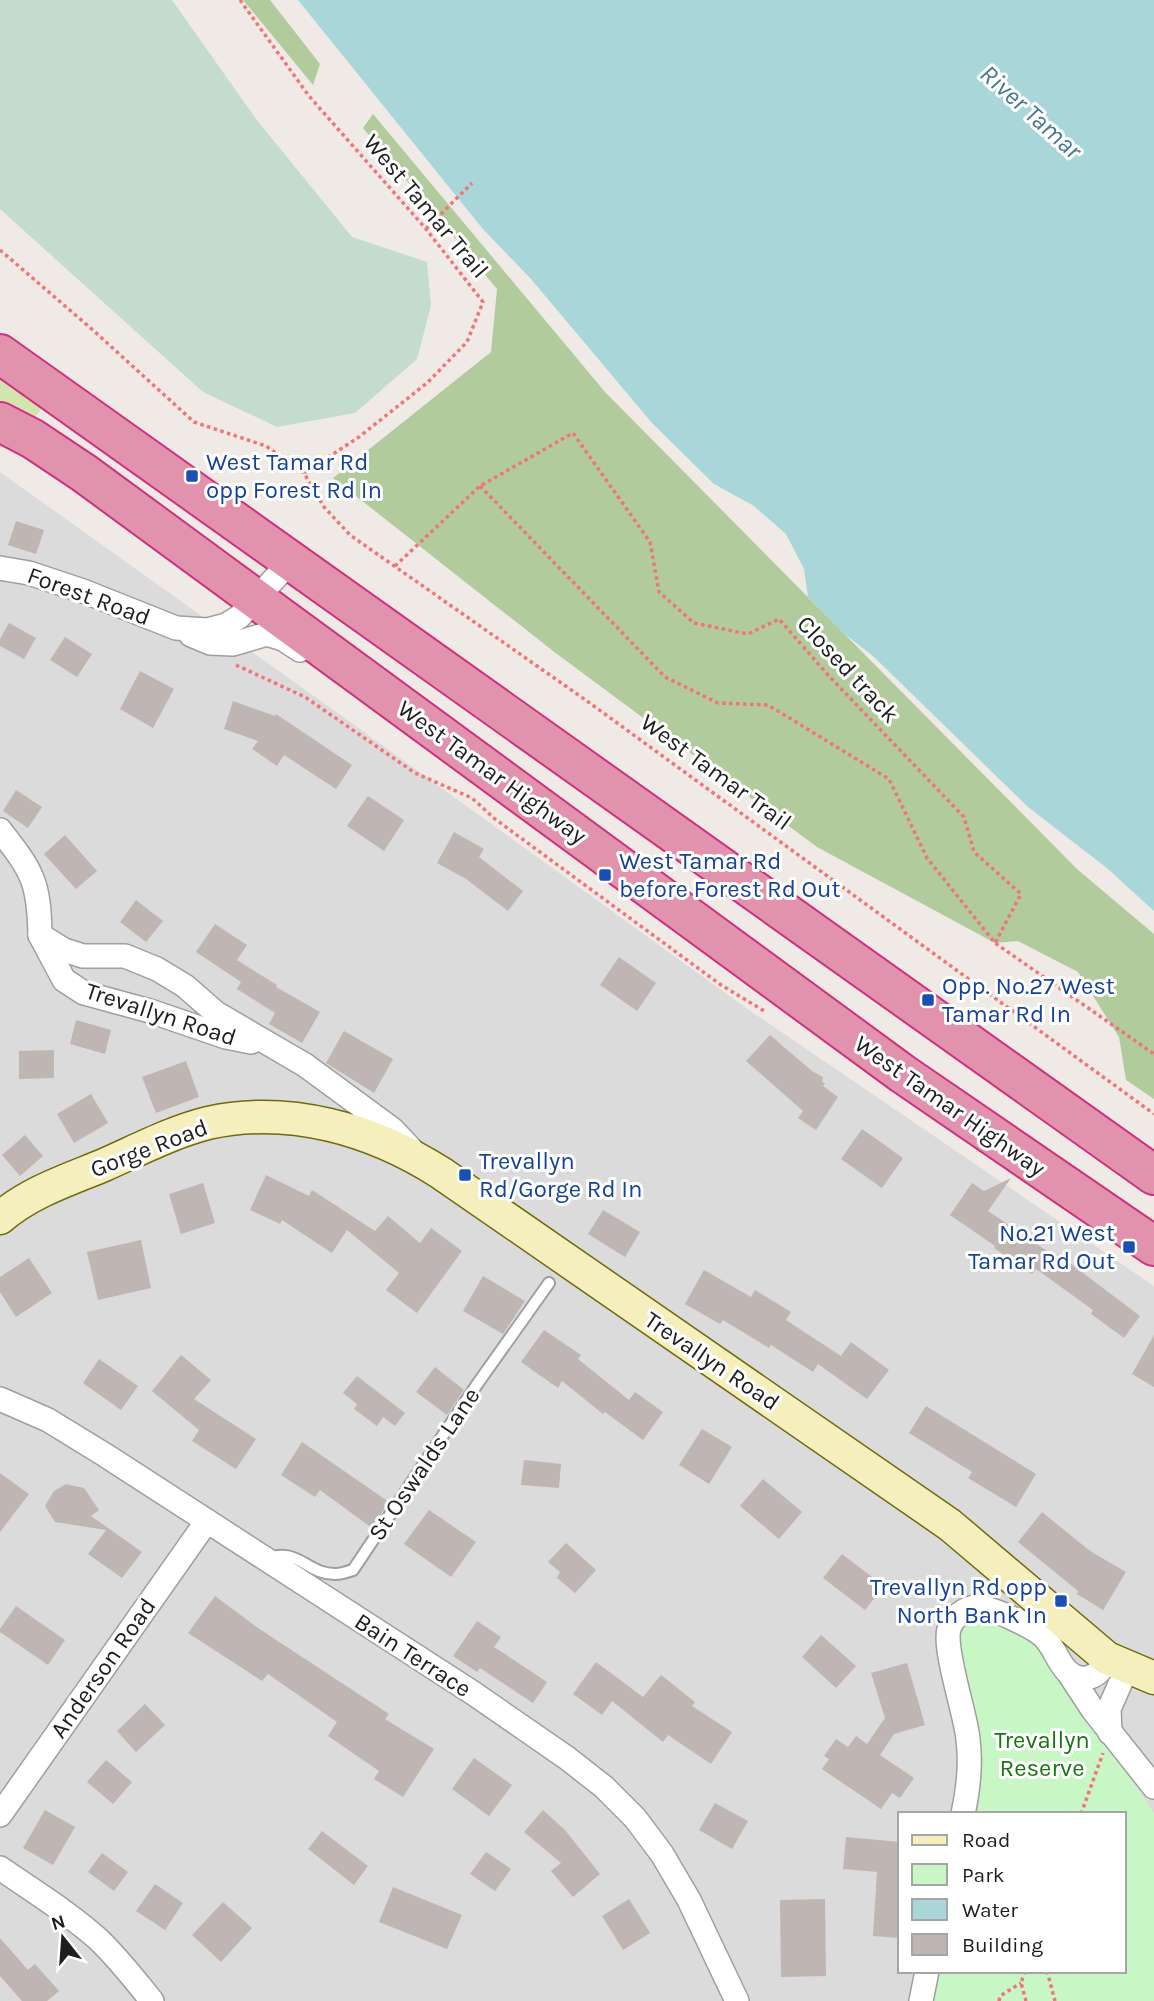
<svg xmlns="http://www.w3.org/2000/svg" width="1154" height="2001" font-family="Karla,sans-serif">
  <rect width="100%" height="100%" fill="#efeae5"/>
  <path fill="#dcdbdc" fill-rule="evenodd" d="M0 472 335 711 749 1010 1154 1286V2001H0ZM900 1814H1124V1971H900Z"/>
  <path fill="#d2e5ae" d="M0 374 43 407 34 418 0 402Z"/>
  <g fill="#b1cb9d">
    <path d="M243 0H270L320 64 313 85Z"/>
    <path d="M373 114 605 392 1077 869 1154 934V1099L1126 1080 1119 1037 1078 972 1018 941 995 943 817 847 553 651 333 478 491 352 497 289 363 128Z"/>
  </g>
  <path fill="#c3dccd" d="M0 0H172L256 119 352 237 427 262 431 306 417 359 355 413 277 427 203 392 0 209Z"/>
  <path fill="#c9f6c5" d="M974 1619H991L1039 1644 1154 1813V2001H934L940 1971H1124V1814H978L983 1760 958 1635Z"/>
  <path fill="#a8d6d9" d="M298 0H1154V911L1108 869 1028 807 873 656 842 632 808 597 804 569 786 534 754 506 714 484 652 423 531 279 482 228Z"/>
  <g fill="#bfb5b2">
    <path d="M16 521 44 530 36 554 8 545Z"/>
    <path d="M9 623 36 638 24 659 0 646V639Z"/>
    <path d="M65 637 92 654 77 677 50 660Z"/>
    <path d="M140 671 174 689 153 728 120 709Z"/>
    <path d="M233 701 275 716 276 714 352 765 336 789 284 755 277 766 252 749 258 741 224 729Z"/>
    <path d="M16 790 42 807 28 828 3 811Z"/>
    <path d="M368 796 404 820 384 851 347 826Z"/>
    <path d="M454 832 484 849 479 857 523 891 508 911 466 879 437 863Z"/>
    <path d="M65 835 97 871 76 889 44 854Z"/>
    <path d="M136 900 163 921 146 942 120 922Z"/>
    <path d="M215 924 247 945 237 960 277 985 276 987 320 1012 302 1043 269 1024 275 1013 237 989 241 982 196 952Z"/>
    <path d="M619 957 656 983 637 1011 600 985Z"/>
    <path d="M76 1020 111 1030 105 1054 70 1044Z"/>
    <path d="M344 1031 393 1059 374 1093 326 1063Z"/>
    <path d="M770 1035 812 1071 823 1077 822 1082 825 1083 823 1086 838 1097 816 1130 798 1118 803 1111 746 1061Z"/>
    <path d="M54 1050V1078L19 1079V1051Z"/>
    <path d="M186 1061 199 1097 156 1113 142 1077Z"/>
    <path d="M91 1094 108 1123 74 1143 57 1114Z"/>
    <path d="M862 1129 903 1158 882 1188 841 1159Z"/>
    <path d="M25 1135 43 1156 20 1176 2 1155Z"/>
    <path d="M266 1175 309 1196 312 1190 375 1231 388 1216 420 1243 431 1228 462 1251 417 1313 386 1290 399 1273 347 1230 332 1253 282 1220 280 1224 250 1210Z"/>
    <path d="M1011 1178 988 1211 1056 1257 1058 1254 1140 1316 1124 1338 1091 1314 1093 1310 1036 1269 1032 1274 994 1248 995 1246 950 1215 972 1183 984 1191Z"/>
    <path d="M203 1183 215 1223 181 1234 169 1194Z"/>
    <path d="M603 1210 640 1232 625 1257 588 1234Z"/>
    <path d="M141 1240 151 1288 98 1300 87 1252Z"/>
    <path d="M29 1258 52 1293 16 1317 0 1292V1277Z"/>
    <path d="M704 1270 751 1297 755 1290 791 1312 786 1320 841 1356 851 1342 889 1370 867 1399 818 1364 813 1372 771 1345 769 1348 723 1320 720 1324 685 1304Z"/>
    <path d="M483 1276 525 1301 503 1334 463 1311Z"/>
    <path d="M544 1330 581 1355 578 1359 629 1400 635 1392 663 1412 643 1440 605 1412 603 1414 562 1381 558 1388 521 1362Z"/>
    <path d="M1154 1335V1387L1132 1374Z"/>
    <path d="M181 1355 211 1380 194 1399 256 1439 236 1469 192 1441 199 1430 152 1391Z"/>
    <path d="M99 1359 138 1386 121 1410 83 1383Z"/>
    <path d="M435 1367 464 1390 447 1415 416 1392Z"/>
    <path d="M357 1376 405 1413 395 1426 383 1417 377 1426 354 1409 357 1404 343 1393Z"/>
    <path d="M926 1406 1036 1474 1016 1507 968 1478 972 1472 909 1433Z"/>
    <path d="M702 1429 732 1447 709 1484 679 1465Z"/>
    <path d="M302 1442 389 1502 372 1528 320 1490 315 1497 281 1475Z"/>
    <path d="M524 1460 561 1464 559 1488 521 1485Z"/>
    <path d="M0 1473 29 1494 0 1532Z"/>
    <path d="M763 1479 802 1512 779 1539 740 1506Z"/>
    <path d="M66 1484 84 1488 99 1510 91 1516 142 1552 122 1578 88 1554 106 1530 55 1522 45 1506 54 1491Z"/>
    <path d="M429 1510 476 1542 451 1577 404 1544Z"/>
    <path d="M1042 1512 1090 1551 1126 1572 1103 1610 1077 1594 1078 1591 1018 1542Z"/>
    <path d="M566 1543 596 1570 575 1593 557 1578 560 1572 548 1562Z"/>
    <path d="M842 1554 884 1586 865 1610 823 1578Z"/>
    <path d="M215 1596 258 1628 389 1714 385 1719 434 1749 403 1797 374 1779 379 1771 328 1736 337 1722 268 1674 262 1681 188 1633Z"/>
    <path d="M16 1606 65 1640 48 1665 0 1632V1629Z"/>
    <path d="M477 1621 501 1637 494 1647 547 1682 533 1703 480 1668 477 1672 453 1656Z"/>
    <path d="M821 1635 856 1666 836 1688 802 1657Z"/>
    <path d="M596 1662 643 1697 661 1675 695 1702 692 1706 732 1732 711 1764 668 1735 663 1742 612 1701 602 1715 573 1694Z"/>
    <path d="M907 1663 925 1725 894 1734 880 1755 914 1778 900 1798 892 1793 881 1809 822 1769 829 1759 824 1756 836 1739 848 1747 856 1736 867 1744 885 1718 871 1673Z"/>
    <path d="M145 1704 165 1725 136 1752 117 1731Z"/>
    <path d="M474 1758 512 1785 489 1816 452 1789Z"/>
    <path d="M106 1760 132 1782 113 1804 87 1782Z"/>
    <path d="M715 1803 748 1821 732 1849 699 1830Z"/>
    <path d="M45 1810 75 1827 53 1865 23 1848Z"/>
    <path d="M543 1810 565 1830 600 1874 573 1897 551 1871 561 1863 524 1832Z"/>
    <path d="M322 1831 368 1866 354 1885 308 1849Z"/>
    <path d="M846 1837 900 1842 897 1890H900V1938L873 1936 877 1872 843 1869Z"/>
    <path d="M486 1852 511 1869 495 1891 470 1874Z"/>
    <path d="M102 1853 128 1872 114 1891 88 1872Z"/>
    <path d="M155 1884 183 1903 165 1930 136 1911Z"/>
    <path d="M393 1887 462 1915 447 1949 379 1922Z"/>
    <path d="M629 1899 650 1933 623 1950 602 1916Z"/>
    <path d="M825 1899 826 1976 781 1977 780 1900Z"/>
    <path d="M223 1902 252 1928 221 1962 192 1935Z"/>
    <path d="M0 1938 28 1970 35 1964 59 1991 47 2001H22L0 1976Z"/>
  </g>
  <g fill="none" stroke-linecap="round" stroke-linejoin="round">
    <defs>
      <path id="lane" d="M266 1559C298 1546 307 1575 336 1574 341 1574 347 1572 353 1570L478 1383 549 1283"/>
      <g id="street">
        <path d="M0 568 29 573 83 591 176 628 207 630 226 625 239 617 291 561"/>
        <path d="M191 635 210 643 233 644 267 634 283 639 300 650"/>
        <path d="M0 830C33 872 39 882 40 935L64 950 83 956H125L157 969 185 986 216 1013 305 1065 392 1129 411 1149"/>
        <path d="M40 935 64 980 84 993 150 1011 226 1037 251 1042"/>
        <path d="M0 1399 48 1420 105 1455 473 1693 567 1758 604 1787 635 1818 662 1854 689 1900 737 2001"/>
        <path d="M1068 1672 1093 1710 1154 1787"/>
        <path d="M1110 1733 1109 1709 1127 1668"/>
        <path d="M963 1814C968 1791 971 1763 968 1739 966 1715 943 1649 949 1629 952 1618 964 1608 976 1607 988 1605 1033 1627 1043 1636 1054 1646 1057 1661 1067 1671 1083 1686 1101 1676 1107 1658"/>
        <path d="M0 1815 207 1521"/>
        <path d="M0 1868C33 1891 68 1912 98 1939 118 1958 135 1980 152 2001"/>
        <path d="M921 2001 927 1971"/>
      </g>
      <path id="secondary" d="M0 1218C30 1192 68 1180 104 1165 138 1150 172 1132 208 1123 289 1105 372 1129 441 1173L950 1525 1107 1658 1154 1678"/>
      <g id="highway">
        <path d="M0 354 1154 1175"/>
        <path d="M0 422 33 439 84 473 903 1074 1154 1246"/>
      </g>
    </defs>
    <use href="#lane" stroke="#9f9f9f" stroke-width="14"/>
    <use href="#street" stroke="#9f9f9f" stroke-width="26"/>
    <use href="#secondary" stroke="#6f6a0c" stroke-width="35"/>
    <use href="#highway" stroke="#cf307f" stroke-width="42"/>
    <g stroke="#f0747a" stroke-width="3.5" stroke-dasharray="3.5 3.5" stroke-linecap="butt">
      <path d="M240 0 309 96 426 229 483 302 467 342 427 383 359 437 304 473"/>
      <path d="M426 229 472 183"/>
      <path d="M0 250 94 331 194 422 266 446 304 473 324 507 350 535 587 701 1154 1114"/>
      <path d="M480 486 665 677 718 703 768 705 889 779 927 858 995 943 1154 1054"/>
      <path d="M395 566 480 486 573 433 650 542 659 592 694 623 748 634 779 619 828 675 964 817 974 852 1021 894 995 943"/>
      <path d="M236 665 305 697 415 773 472 798 495 819 721 985 766 1012"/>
      <path d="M1081 1814 1103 1753"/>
      <path d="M1025 1971 1021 1983 1026 2001"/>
      <path d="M1047 1971 1055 2001"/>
      <path d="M999 2001 1000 1996 1021 1983"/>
    </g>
    <use href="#lane" stroke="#fff" stroke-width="10"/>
    <use href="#street" stroke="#fff" stroke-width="23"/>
    <use href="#secondary" stroke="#f5efbd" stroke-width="32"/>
    <use href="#highway" stroke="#e192ad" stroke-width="38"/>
  </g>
  <g fill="#1a4fb4" stroke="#fff" stroke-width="2.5">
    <rect x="185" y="469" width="14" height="14" rx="3.5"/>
    <rect x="598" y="868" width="14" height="14" rx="3.5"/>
    <rect x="921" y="993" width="14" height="14" rx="3.5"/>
    <rect x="458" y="1168" width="14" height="14" rx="3.5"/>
    <rect x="1122" y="1240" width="14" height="14" rx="3.5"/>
    <rect x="1054" y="1594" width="14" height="14" rx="3.5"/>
  </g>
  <g text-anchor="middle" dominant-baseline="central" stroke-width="6" stroke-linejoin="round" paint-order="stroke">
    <g font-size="24" fill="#1e1e1e" stroke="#fff">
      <text transform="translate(426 206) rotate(50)">West Tamar Trail</text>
      <text transform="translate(89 596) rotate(20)">Forest Road</text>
      <text transform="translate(848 669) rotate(47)">Closed track</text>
      <text transform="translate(492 772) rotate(36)">West Tamar Highway</text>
      <text transform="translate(716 772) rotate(36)">West Tamar Trail</text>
      <text transform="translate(161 1014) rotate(18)">Trevallyn Road</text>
      <text transform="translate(950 1106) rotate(35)">West Tamar Highway</text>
      <text transform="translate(149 1148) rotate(-21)">Gorge Road</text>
      <text transform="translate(712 1361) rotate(34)">Trevallyn Road</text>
      <text transform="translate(424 1464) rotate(-56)">St Oswalds Lane</text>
      <text transform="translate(413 1655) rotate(33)">Bain Terrace</text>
      <text transform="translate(103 1668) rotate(-55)">Anderson Road</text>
    </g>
    <g font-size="24" fill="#164399" stroke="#fff" text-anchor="start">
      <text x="206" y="462">West Tamar Rd<tspan x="206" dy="28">opp Forest Rd In</tspan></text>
      <text x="619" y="861">West Tamar Rd<tspan x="619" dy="28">before Forest Rd Out</tspan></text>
      <text x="942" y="986">Opp. No.27 West<tspan x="942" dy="28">Tamar Rd In</tspan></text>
      <text x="479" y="1161">Trevallyn<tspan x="479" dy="28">Rd/Gorge Rd In</tspan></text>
      <text x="1115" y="1233" text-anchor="end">No.21 West<tspan x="1115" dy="28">Tamar Rd Out</tspan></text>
      <text x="1047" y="1587" text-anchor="end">Trevallyn Rd opp<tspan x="1047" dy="28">North Bank In</tspan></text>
    </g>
    <g font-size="24" fill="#1a7613" stroke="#fff">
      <text x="1042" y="1740">Trevallyn<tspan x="1042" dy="28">Reserve</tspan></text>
    </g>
    <g font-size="26" font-style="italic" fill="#477891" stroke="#fff">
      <text transform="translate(1031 112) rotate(42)">River Tamar</text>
    </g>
  </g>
  <rect x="898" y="1812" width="228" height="161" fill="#ffffff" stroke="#a5a5a5" stroke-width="2"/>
  <rect x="912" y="1835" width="35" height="10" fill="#f5efbd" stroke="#a5a5a5" stroke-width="2"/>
  <text x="962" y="1847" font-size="21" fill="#1e1e1e">Road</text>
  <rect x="912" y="1864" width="35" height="21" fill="#c9f6c5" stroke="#a5a5a5" stroke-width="2"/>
  <text x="962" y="1882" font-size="21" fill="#1e1e1e">Park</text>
  <rect x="912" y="1899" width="35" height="21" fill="#a8d6d9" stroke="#a5a5a5" stroke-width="2"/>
  <text x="962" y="1917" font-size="21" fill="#1e1e1e">Water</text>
  <rect x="912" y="1934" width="35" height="21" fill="#bfb5b2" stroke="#a5a5a5" stroke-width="2"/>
  <text x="962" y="1952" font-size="21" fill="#1e1e1e">Building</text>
  <g transform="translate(63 1938) rotate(343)" stroke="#ffffff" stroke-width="5" paint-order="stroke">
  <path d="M0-5L12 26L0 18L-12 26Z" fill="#1e1e1e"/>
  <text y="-10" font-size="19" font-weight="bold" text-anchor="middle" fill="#1e1e1e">N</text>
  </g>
</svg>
